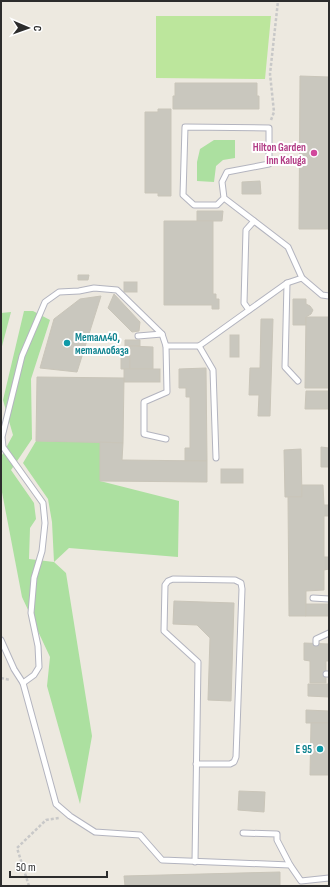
<svg xmlns="http://www.w3.org/2000/svg" width="330" height="887" font-family="'Sofia Sans Condensed',sans-serif">
  <rect width="100%" height="100%" fill="#ede9e0"/>
  <g fill="#ace0a0">
    <path d="M214 140H235V158L223 160 216 166 214 182 197 181V162L200 149Z"/>
    <path d="M24 311H33L50 320 31 379 32 439 11 470 34 503 36 519 30 528 29 559 54 562 52 522 48 499 23 463 36 441 100 442V481L179 501 178 557 69 548 54 562 66 573 92 736 80 804 47 686 50 657 22 597 1 487V457L13 435 3 400Z"/>
    <path d="M11 312 1 350V313Z"/>
  </g>
  <path fill="#bce69c" d="M156 16H271L265 79 156 78Z"/>
  <g fill="#c9c7be" stroke="#c9c5b9">
    <path d="M300 76 329 77V229H299Z"/>
    <path d="M175 83H257V96H259V109H173V96H175Z"/>
    <path d="M158 109H171V196H158V193H145V112H158Z"/>
    <path d="M260 181 261 194H242V182Z"/>
    <path d="M197 211H223L222 221H197Z"/>
    <path d="M164 221H213V294H216V299H219V309H212V305H164Z"/>
    <path d="M78 275H89L88 280H78Z"/>
    <rect x="124" y="282" width="13" height="10"/>
    <path d="M114 294 140 322 139 331 132 332 108 308Z"/>
    <path d="M101 296 77 372 40 368 54 319 80 299Z"/>
    <path d="M293 299H306V304L310 306 313 310 311 314 306 317V325H293Z"/>
    <path d="M306 317H329V388H305Z"/>
    <path d="M261 319H273L270 416H258L259 395H249L250 368H260Z"/>
    <rect x="230" y="335" width="9" height="22"/>
    <path d="M125 340H140V346H130V369H121V352H125Z"/>
    <path d="M130 346 153 347V369H130Z"/>
    <path d="M206 368 207 461H185V448H190V397H186V388H179V369Z"/>
    <rect x="124" y="369" width="36" height="13"/>
    <path d="M37 377 124 378 123 443 36 441Z"/>
    <path d="M306 391H329V409H305Z"/>
    <path d="M100 442 123 443 122 460 207 461V482L100 481Z"/>
    <path d="M321 447 329 448V467H321Z"/>
    <path d="M301 449 302 497H285L284 450Z"/>
    <rect x="221" y="469" width="22" height="14"/>
    <path d="M302 485H323L324 505H329V516H324V557H329V569L324 570V590L306 591V616H289L288 497H302Z"/>
    <path d="M174 601 234 603 231 701 208 700 210 638 197 625 173 624Z"/>
    <rect x="306" y="604" width="23" height="12"/>
    <path d="M304 643 329 644V661H326V683H310V661L304 660Z"/>
    <path d="M308 684H329V697L308 696Z"/>
    <path d="M306 710 329 711V723H306Z"/>
    <path d="M311 723H329V775H310Z"/>
    <path d="M239 791 265 792 264 812 238 810Z"/>
    <path d="M280 872V886H125L124 876Z"/>
  </g>
  <g fill="none" stroke-linecap="round" stroke-linejoin="round">
    <defs>
      <g id="lane">
        <path d="M224 198 217 205H194L183 195 185 127 269 128V164L227 172 222 182 224 198 288 247 302 278 322 295 329 296"/>
        <path d="M287 283 285 367 298 381"/>
        <path d="M249 310 244 303 246 230 254 221"/>
        <path d="M138 336 162 334 166 346"/>
        <path d="M166 439 144 434V402L167 392 166 346H199"/>
        <path d="M216 458 213 370 199 346 287 283 302 278"/>
        <path d="M313 598 329 599"/>
        <path d="M1 640 14 669 23 683 34 675 39 667 38 646 31 613 34 578 42 551 45 523 43 503 3 447 2 437 22 356 45 302 59 292 79 291 94 288 117 290 162 334"/>
        <path d="M316 643V639L329 633"/>
        <path d="M326 674H329"/>
        <path d="M23 683 56 804 70 816 95 832 140 835 162 860 290 865 301 881 329 878"/>
        <path d="M243 833 277 834V840L290 865"/>
        <path d="M195 862 198 662 164 631 165 585 168 581 173 579 235 580 241 583 242 589 236 757 234 762 230 764H196"/>
      </g>
    </defs>
    <use href="#lane" stroke="#b3b4bf" stroke-width="7"/>
    <g stroke="#c8c8c8" stroke-width="2.5" stroke-dasharray="3 2" stroke-linecap="butt">
      <path d="M271 120 274 112 270 74 278 1"/>
      <path d="M1 678 10 680"/>
      <path d="M29 886 17 848 46 820 59 818"/>
    </g>
    <use href="#lane" stroke="#fff" stroke-width="5"/>
  </g>
  <circle fill="#d1479c" stroke="#fff" stroke-width="1.5" cx="314" cy="153" r="4"/>
  <g fill="#0f9aa8" stroke="#fff" stroke-width="1.5">
    <circle cx="67" cy="343" r="4"/>
    <circle cx="320" cy="749" r="4"/>
  </g>
  <g text-anchor="middle" dominant-baseline="central" stroke-width="4" stroke-linejoin="round" paint-order="stroke">
    <g font-size="11" font-weight="bold" fill="#b23c85" stroke="#fff" text-anchor="end">
      <text x="306" y="147">Hilton Garden<tspan x="306" dy="13">Inn Kaluga</tspan></text>
    </g>
    <g font-size="11" font-weight="bold" fill="#0d838f" stroke="#fff" text-anchor="start">
      <text x="75" y="337">Металл40,<tspan x="75" dy="13">металлобаза</tspan></text>
      <text x="312" y="749" text-anchor="end">Е 95</text>
    </g>
  </g>
  <rect width="330" height="887" fill="none" stroke="#2c2c2c" stroke-width="4"/>
  <g transform="translate(28 28) rotate(92)" stroke="#ffffff" stroke-width="3" paint-order="stroke">
  <path d="M0-3L7 15L0 10L-7 15Z" fill="#2c2c2c"/>
  <text y="-6" font-size="11" font-weight="bold" text-anchor="middle" fill="#2c2c2c">С</text>
  </g>
  <path d="M10 871v6h97v-6" fill="none" stroke="#2c2c2c" stroke-width="2"/>
  <text x="16" y="871" font-size="12" fill="#2c2c2c" stroke="#ffffff" stroke-width="3" paint-order="stroke">50 m</text>
</svg>
